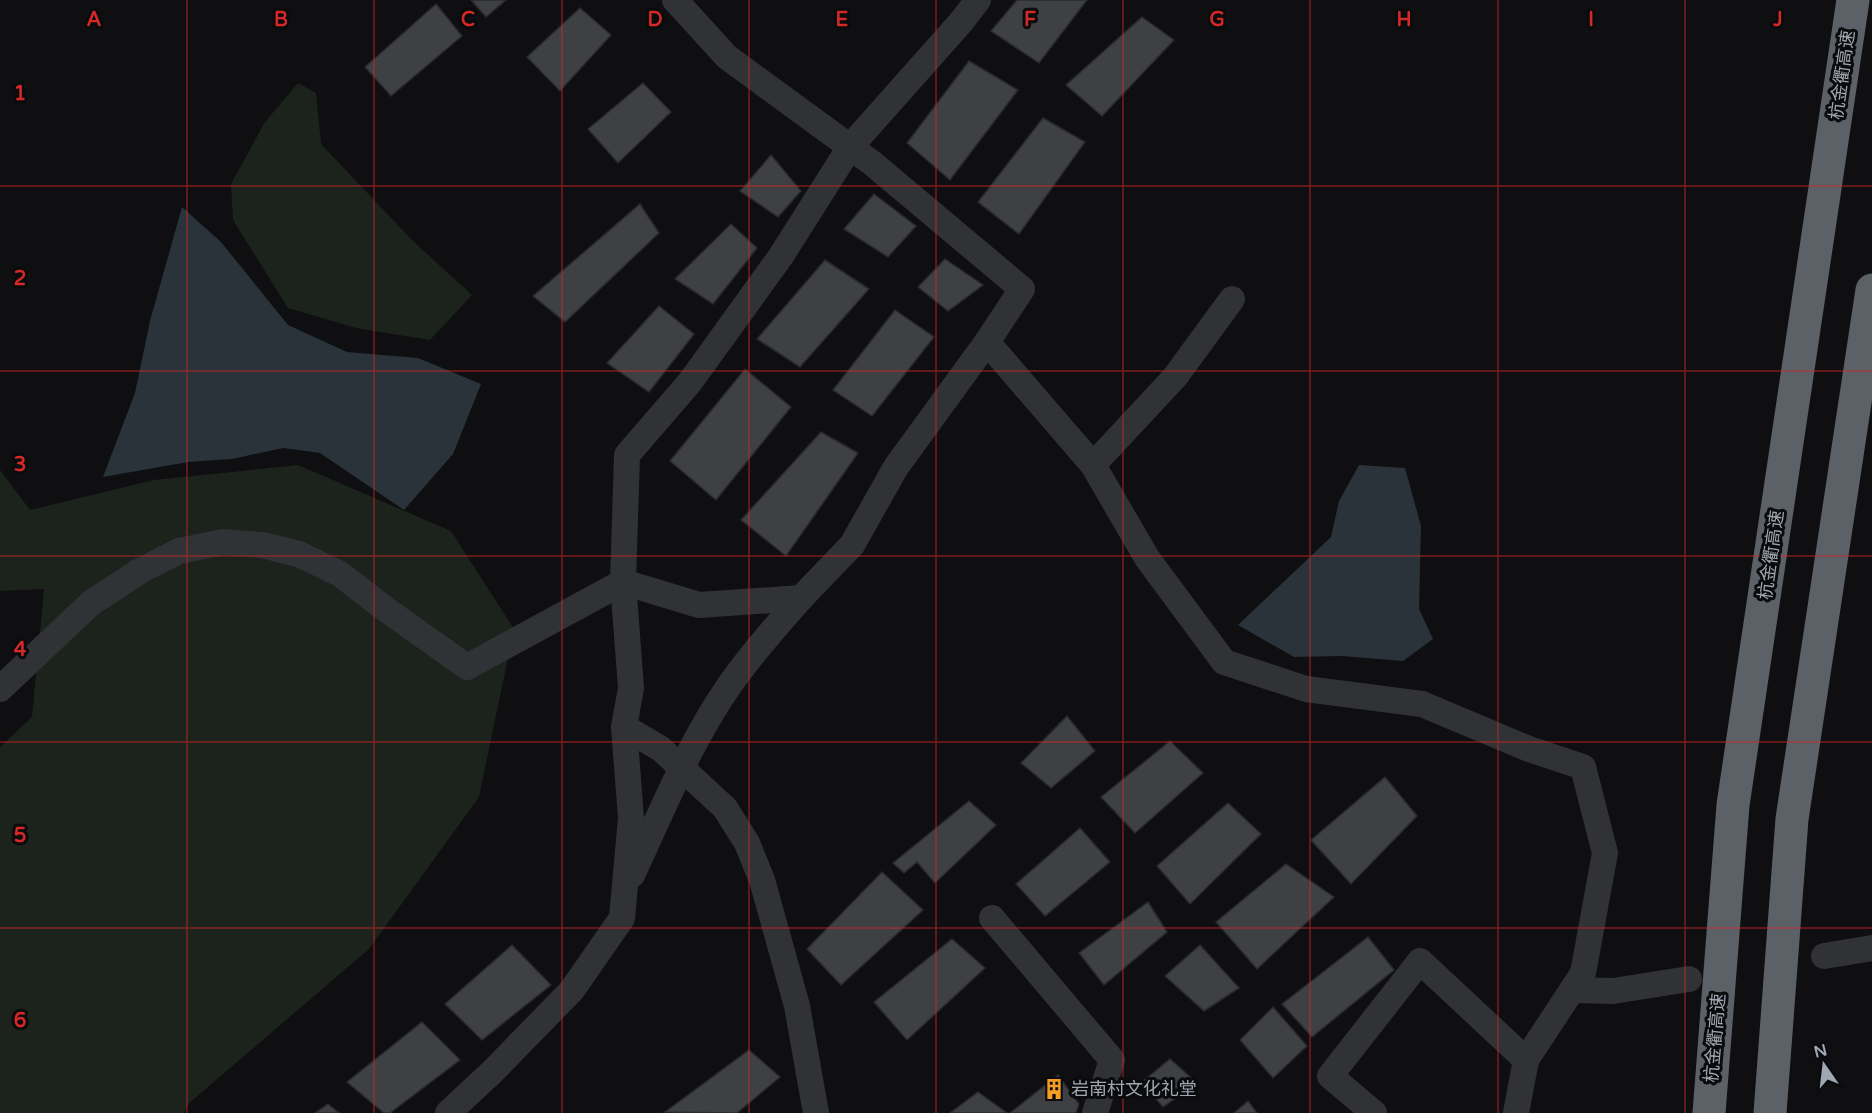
<svg xmlns="http://www.w3.org/2000/svg" width="1872" height="1113" font-family="'Varela Round','Noto Sans SC',sans-serif">
  <rect width="100%" height="100%" fill="#0f0f11"/>
  <g fill="#1c231c">
    <path d="M298 83 316 93 321 144 413 241 472 295 430 340 356 328 288 308 233 220 231 184 265 122Z"/>
    <path d="M298 465 451 531 514 629 479 797 369 949 189 1103 184 1113H0V747L32 717 44 589 0 591V470L30 510 154 480Z"/>
  </g>
  <g fill="#293339">
    <path d="M182 207 221 242 288 325 347 352 418 358 481 384 453 454 404 510 320 453 283 448 232 459 188 462 103 477 135 393 150 321Z"/>
    <path d="M1359 465 1405 468 1421 526 1419 609 1433 639 1403 661 1342 656 1294 657 1238 625 1331 537 1339 501Z"/>
  </g>
  <g fill="#3e4044" stroke="#292a2d" stroke-width="1.5">
    <path d="M471 0H506L486 17Z"/>
    <path d="M1017 0H1087L1039 63 991 31Z"/>
    <path d="M436 4 462 36 391 96 365 67Z"/>
    <path d="M580 8 611 35 560 91 527 57Z"/>
    <path d="M1142 17 1174 40 1102 116 1066 85Z"/>
    <path d="M969 61 1018 90 950 180 907 143Z"/>
    <path d="M643 83 671 112 618 163 588 129Z"/>
    <path d="M1043 118 1085 142 1019 234 978 202Z"/>
    <path d="M771 155 801 191 778 217 740 191Z"/>
    <path d="M874 194 916 226 888 257 844 229Z"/>
    <path d="M640 204 659 233 565 322 533 296Z"/>
    <path d="M731 224 757 248 713 304 675 279Z"/>
    <path d="M945 259 983 285 948 311 918 287Z"/>
    <path d="M825 260 869 289 800 367 757 339Z"/>
    <path d="M659 306 694 334 649 392 607 363Z"/>
    <path d="M895 310 934 337 872 416 833 390Z"/>
    <path d="M745 369 791 407 716 500 670 461Z"/>
    <path d="M821 432 858 453 786 556 741 520Z"/>
    <path d="M1067 716 1095 751 1051 788 1021 763Z"/>
    <path d="M1170 741 1203 773 1135 833 1101 797Z"/>
    <path d="M1385 777 1417 816 1351 884 1311 840Z"/>
    <path d="M969 801 996 825 935 883 917 862 904 873 893 863Z"/>
    <path d="M1228 803 1261 834 1190 904 1157 866Z"/>
    <path d="M1080 828 1110 862 1045 916 1016 884Z"/>
    <path d="M1286 864 1334 897 1257 969 1216 922Z"/>
    <path d="M882 872 923 910 841 985 807 949Z"/>
    <path d="M1148 902 1167 932 1104 985 1079 953Z"/>
    <path d="M1368 937 1394 970 1312 1037 1282 1004Z"/>
    <path d="M952 939 985 968 907 1040 874 1002Z"/>
    <path d="M512 945 551 985 482 1040 445 1004Z"/>
    <path d="M1200 945 1239 988 1204 1011 1165 976Z"/>
    <path d="M1273 1007 1307 1046 1273 1078 1240 1040Z"/>
    <path d="M422 1022 460 1060 390 1113H384L347 1082Z"/>
    <path d="M749 1050 780 1077 737 1113 665 1112Z"/>
    <path d="M1170 1059 1197 1083 1163 1107 1142 1082Z"/>
    <path d="M1058 1075 1079 1104 1076 1113H1010Z"/>
    <path d="M978 1092 1007 1113H950Z"/>
    <path d="M1248 1101 1257 1113H1234Z"/>
    <path d="M328 1104 339 1113H315Z"/>
  </g>
  <g fill="none" stroke-linecap="round" stroke-linejoin="round">
    <g stroke="#303236" stroke-width="26">
      <path d="M675 0 727 57 872 163 1022 289 987 342 1093 465"/>
      <path d="M1232 299 1175 377 1093 465 1147 558 1224 662 1306 689 1422 704 1529 749 1583 767 1605 853 1583 973 1526 1060"/>
      <path d="M0 689 91 603 140 571 179 551 223 542 262 545 299 554 340 574 384 608 467 667 623 582 699 605 801 598 852 545 896 467 987 342"/>
      <path d="M624 727 631 688 623 582 627 455 690 382 781 256 850 147 961 22 978 0"/>
      <path d="M632 875C662 811 690 741 731 683 752 653 777 625 801 598"/>
      <path d="M992 918 1112 1060 1095 1113"/>
      <path d="M1824 956 1872 948"/>
      <path d="M1572 990 1613 991 1689 979"/>
      <path d="M448 1113 492 1072 572 990 622 918 631 818 624 727 661 749 725 808 747 843 762 880 797 1006 816 1113"/>
      <path d="M1374 1113 1330 1076 1420 961 1526 1060 1516 1113"/>
    </g>
    <g stroke="#5c6067" stroke-width="33">
      <path d="M1709 1113 1733 805 1853 0"/>
      <path d="M1770 1113 1792 819 1872 290"/>
    </g>
  </g>
  <path fill="none" stroke="#d62828" stroke-width="1.5" stroke-opacity="0.55" d="M187 0V1113M374 0V1113M562 0V1113M749 0V1113M936 0V1113M1123 0V1113M1310 0V1113M1498 0V1113M1685 0V1113M0 186H1872M0 371H1872M0 556H1872M0 742H1872M0 928H1872"/>
  <defs>
    <symbol id="building-bare" viewBox="-9 -9 18 18"><path d="M-4-6H4V6H1V3H-1V6H-4ZM-2.5-4.3h1.7v1.8h-1.7ZM.8-4.3h1.7v1.8H.8ZM-2.5-1h1.7V.8h-1.7ZM.8-1h1.7V.8H.8Z" fill="#f69d22" stroke="#0a0b0c" stroke-width="2.5" paint-order="stroke"/></symbol>
  </defs>
  <g fill-rule="evenodd">
    <use href="#building-bare" x="1039" y="1074" width="30" height="30"/>
  </g>
  <g text-anchor="middle" dominant-baseline="central" stroke-width="6" stroke-linejoin="round" paint-order="stroke">
    <g font-size="18" fill="#a0a7b2" stroke="#0a0b0c">
      <text transform="translate(1842 75) rotate(-82)">杭金衢高速</text>
      <text transform="translate(1771 555) rotate(-82)">杭金衢高速</text>
      <text transform="translate(1715 1038) rotate(-85)">杭金衢高速</text>
    </g>
    <g font-size="18" fill="#a0a7b2" stroke="#0a0b0c" text-anchor="start">
      <text x="1071" y="1089">岩南村文化礼堂</text>
    </g>
  </g>
  <g font-size="20" text-anchor="middle" font-weight="bold" fill="#d62828" stroke="#0a0b0c" stroke-width="6" stroke-linejoin="round" paint-order="stroke">
    <text x="94" y="26">A</text>
    <text x="281" y="26">B</text>
    <text x="468" y="26">C</text>
    <text x="655" y="26">D</text>
    <text x="842" y="26">E</text>
    <text x="1030" y="26">F</text>
    <text x="1217" y="26">G</text>
    <text x="1404" y="26">H</text>
    <text x="1591" y="26">I</text>
    <text x="1778" y="26">J</text>
    <text x="20" y="100">1</text>
    <text x="20" y="285">2</text>
    <text x="20" y="471">3</text>
    <text x="20" y="656">4</text>
    <text x="20" y="842">5</text>
    <text x="20" y="1027">6</text>
  </g>
  <g transform="translate(1824 1065) rotate(346)" stroke="#0a0b0c" stroke-width="4.5" paint-order="stroke">
  <path d="M0-4.5L10 22L0 15L-10 22Z" fill="#a0a7b2"/>
  <text y="-9" font-size="16" font-weight="bold" text-anchor="middle" fill="#a0a7b2">N</text>
  </g>
</svg>
